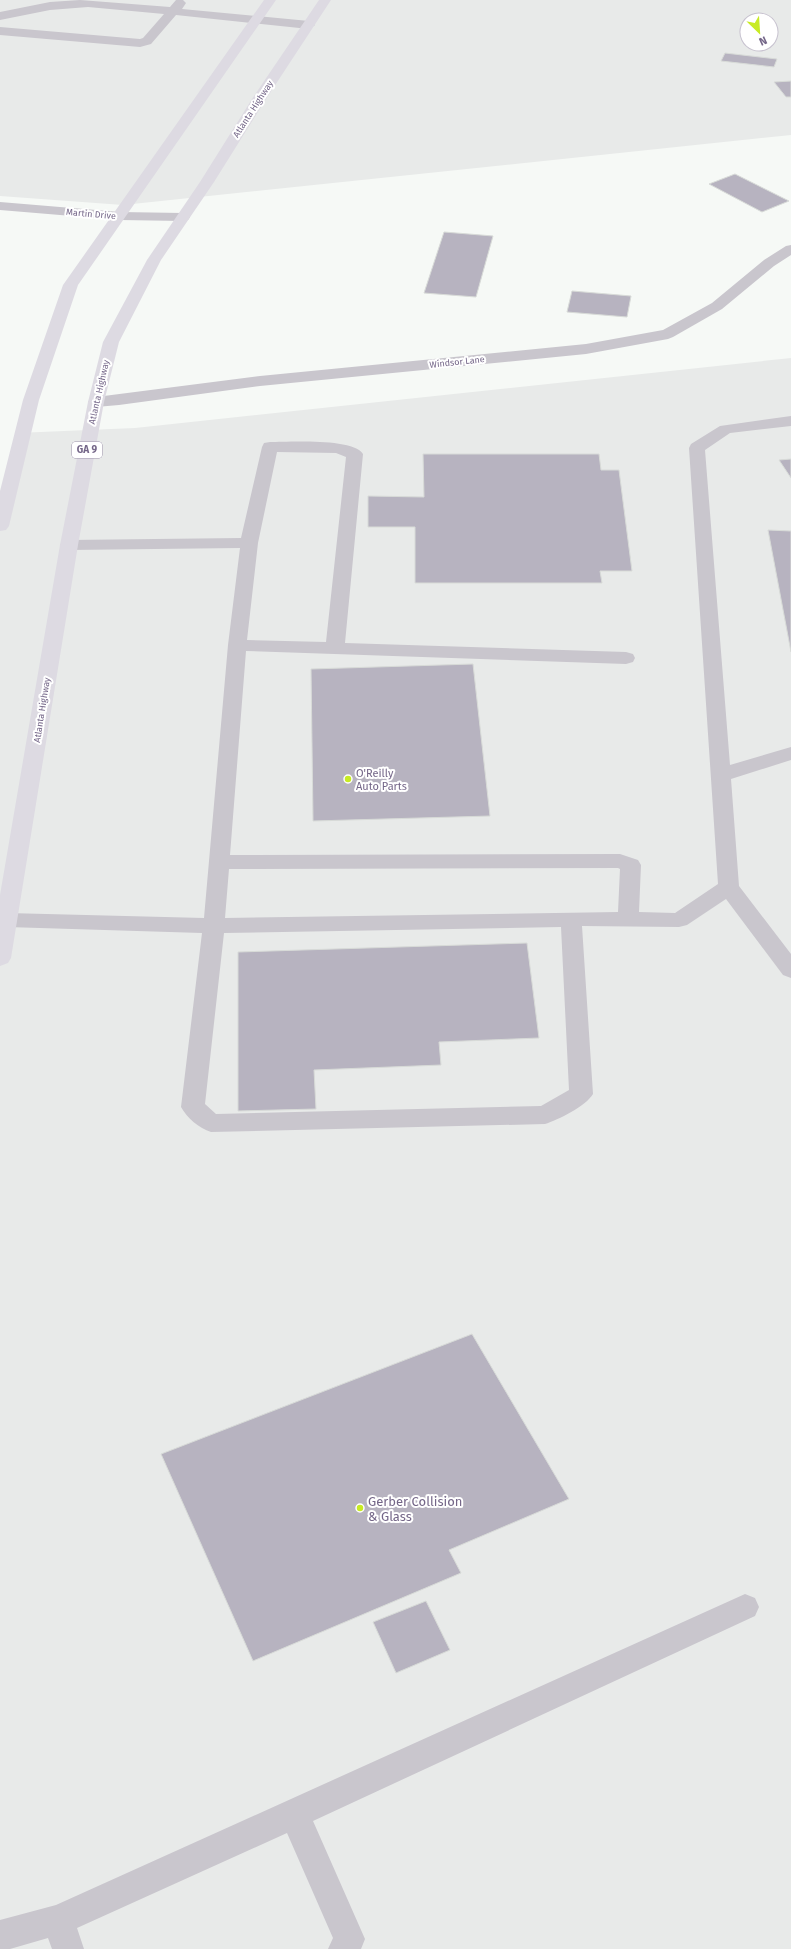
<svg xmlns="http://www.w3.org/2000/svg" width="791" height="1949" font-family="'Fira Sans',sans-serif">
  <rect width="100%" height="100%" fill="#f6f9f6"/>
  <g fill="#e8eae9" fill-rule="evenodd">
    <path d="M0 0H791V135L123 205 0 196ZM747 20H771V44H747Z"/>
    <path d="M791 358V1949H0V509L17 433 135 428Z"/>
  </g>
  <g fill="#b7b3c0" stroke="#d8dbd8">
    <path d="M725 53 777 59 774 67 721 61Z"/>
    <path d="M791 81V97H786L774 82Z"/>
    <path d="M735 174 789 201 762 212 709 184Z"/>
    <path d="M444 232 493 236 476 297 424 293Z"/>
    <path d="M572 291 631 296 627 317 567 312Z"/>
    <path d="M423 454H599L601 470H619L632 571H600L602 583H415V527H368V496L424 497Z"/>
    <path d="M791 459V478L779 460Z"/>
    <path d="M768 530 791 531V652Z"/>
    <path d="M473 664 490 816 313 821 311 669Z"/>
    <path d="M527 943 539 1038 439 1042 441 1065 314 1070 316 1109 238 1111V952Z"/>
    <path d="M472 1334 569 1499 449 1550 461 1573 253 1661 161 1454Z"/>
    <path d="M426 1601 450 1650 396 1673 373 1622Z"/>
  </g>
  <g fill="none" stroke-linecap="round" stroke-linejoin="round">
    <g fill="#c9c6cd" fill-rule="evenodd">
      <path d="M80 0 170 7 176 0H183L186 3 182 9 309 21 315 25 309 29 176 15 151 44 140 47 0 35V27L140 39 143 38 164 14 88 7 50 10 0 20V12L50 2Z"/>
      <path d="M791 416V426L730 433 705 450 730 765 791 747V760L731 779 739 886 791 954V978L783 975 726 899 687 925 679 927 582 926 593 1094C586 1106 558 1120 545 1124L211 1132C199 1128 187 1118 181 1107L202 933 7 927 0 925V915L7 913 204 918 228 645 240 548 69 550 63 549 60 545 63 541 69 540 241 538 262 447 264 443 270 442C289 442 353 438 363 454L345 643 626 652 633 654 635 658 633 662 626 664 246 651 230 855 620 854 638 860 641 865 639 912 675 913 718 884 689 448 691 444 720 426ZM277 452 336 453 346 457 326 642 247 640 258 543ZM618 868 620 869 618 912 225 918 229 869ZM561 927 569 1090 541 1106 216 1114 205 1104 224 933Z"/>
      <path d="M745 1594 755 1598 759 1607 755 1616 313 1821 365 1939 361 1949H328L333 1938 287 1833 77 1928 84 1949H52L48 1938 10 1949H0V1920L56 1905Z"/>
    </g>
    <g fill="#c9c6cd" fill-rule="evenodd">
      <path d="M0 202 120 212 183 213 188 214 190 217 188 220 183 221 120 220 0 210Z"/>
      <path d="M791 245V255L774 266 722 309 673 337 668 339 586 354 260 386 119 405 96 407 90 405 88 402 90 399 96 397 260 376 586 344 663 330 712 303 764 260 786 246Z"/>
    </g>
    <g fill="#dddae2" fill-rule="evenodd">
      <path d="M264 0H276L78 285 39 400 9 526 6 530 0 531V491L23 400 63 285Z"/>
      <path d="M319 0H331L266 99 214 182 161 260 119 342 104 402 78 545 11 958 8 963 0 966V895L60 545 88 402 103 342 147 260 200 182 252 99Z"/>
    </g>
  </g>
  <g fill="#c8eb24" stroke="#fff" stroke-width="1.5">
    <circle cx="348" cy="779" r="4"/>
    <circle cx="360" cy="1508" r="4"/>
  </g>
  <g text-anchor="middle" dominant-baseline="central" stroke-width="4" stroke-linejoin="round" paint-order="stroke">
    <g font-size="9" fill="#746688" stroke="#fff">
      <text transform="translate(253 109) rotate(-57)">Atlanta Highway</text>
      <text transform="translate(91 214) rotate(5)">Martin Drive</text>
      <text transform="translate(457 362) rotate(-6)">Windsor Lane</text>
      <text transform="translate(99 392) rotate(-77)">Atlanta Highway</text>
      <text transform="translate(42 710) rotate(-81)">Atlanta Highway</text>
    </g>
    <rect fill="#fff" stroke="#9e94ac" stroke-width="1" x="72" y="442" width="30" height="16" rx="3"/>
    <g font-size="10" font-weight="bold" fill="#746688">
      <text x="87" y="450">GA 9</text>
    </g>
    <g font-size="11" fill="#746688" stroke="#fff" text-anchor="start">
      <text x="356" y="773">O'Reilly<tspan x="356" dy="13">Auto Parts</tspan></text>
    </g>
    <g font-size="13" fill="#746688" stroke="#fff" text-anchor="start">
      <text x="368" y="1501">Gerber Collision<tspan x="368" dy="15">&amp; Glass</tspan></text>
    </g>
  </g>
  <g transform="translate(759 32) rotate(155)"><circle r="19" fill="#ffffff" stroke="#c7c2cf"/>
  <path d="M0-3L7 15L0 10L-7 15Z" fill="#c8eb24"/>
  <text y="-6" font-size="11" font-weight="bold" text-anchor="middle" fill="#746688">N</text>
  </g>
</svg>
